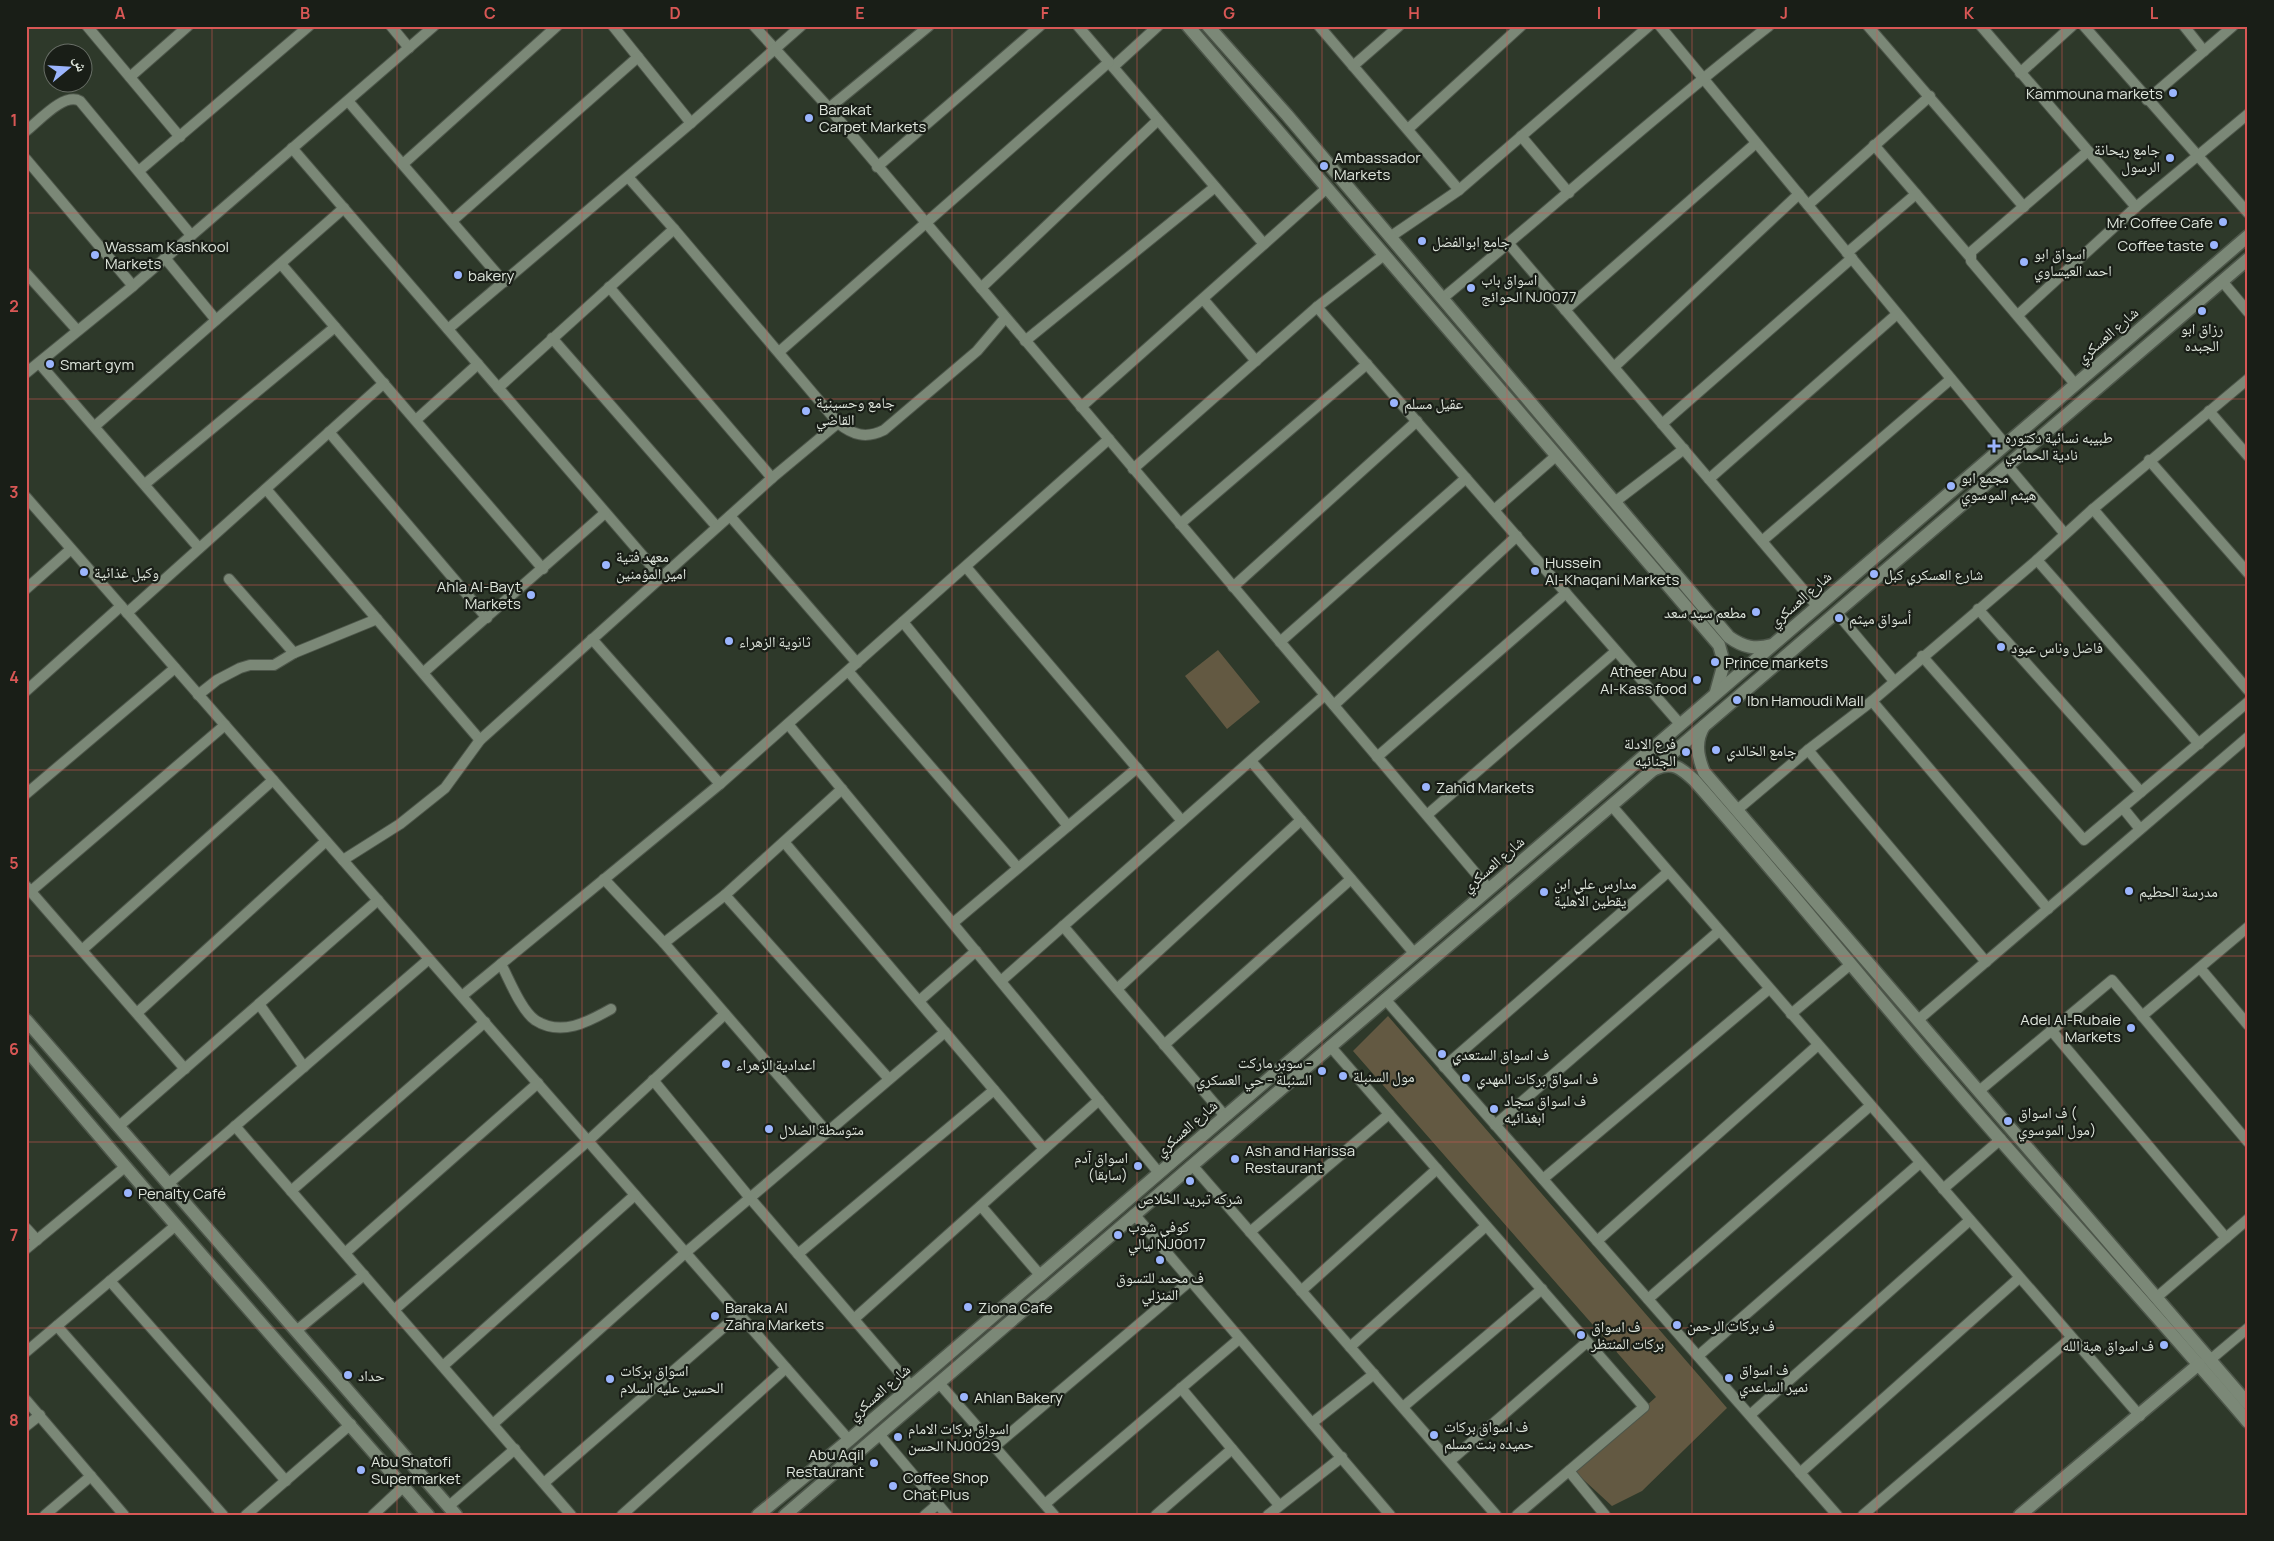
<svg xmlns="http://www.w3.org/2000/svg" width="2274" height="1541" font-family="Manrope,'Noto Naskh Arabic',sans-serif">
  <rect width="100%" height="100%" fill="#2e392a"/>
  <g fill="#635942">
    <path d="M1218 650 1260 702 1227 729 1185 676Z"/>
    <path d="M1388 1016 1727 1408 1642 1491 1612 1506 1574 1471 1656 1397 1353 1051Z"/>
  </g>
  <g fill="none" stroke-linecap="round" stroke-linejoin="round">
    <defs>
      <g id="street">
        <path d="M87 26 180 137"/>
        <path d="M391 26 409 48"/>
        <path d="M613 26 691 123"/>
        <path d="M754 26 829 108 1489 889"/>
        <path d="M1078 26 1264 244"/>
        <path d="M1319 26 1459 190"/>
        <path d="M1660 26 2005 444"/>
        <path d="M1868 26 2024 207"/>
        <path d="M1981 26 2136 207"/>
        <path d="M2084 26 2248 213"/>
        <path d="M2184 26 2204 51"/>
        <path d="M1353 66 1399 26"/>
        <path d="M1113 67 1158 26"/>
        <path d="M2020 73 2072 26"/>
        <path d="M130 77 188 26"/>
        <path d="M2147 100 2233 26"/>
        <path d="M348 101 504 282"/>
        <path d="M829 108 929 26"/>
        <path d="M1408 129 1521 26"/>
        <path d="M26 131C39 121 64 92 80 101L191 235"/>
        <path d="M1521 136 1569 193"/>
        <path d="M1874 145 1970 257"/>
        <path d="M292 148 661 577"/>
        <path d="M26 159 133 286"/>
        <path d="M403 164 557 26"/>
        <path d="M877 167 1040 26"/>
        <path d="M140 170 309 26"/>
        <path d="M628 177 674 229 838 423C853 435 866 439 884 430L977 351 1005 318"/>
        <path d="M1808 205 1930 96"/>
        <path d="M452 221 638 57"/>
        <path d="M1390 237 1459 190 1649 26"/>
        <path d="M1509 244 1817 606"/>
        <path d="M1847 253 1916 194"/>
        <path d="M165 258 216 320"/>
        <path d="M281 264 543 569"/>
        <path d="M26 273 77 330"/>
        <path d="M2222 281 2248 312"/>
        <path d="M609 287 772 478"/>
        <path d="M981 288 1158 120"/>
        <path d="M1443 298C1552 208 1657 113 1769 26"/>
        <path d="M1203 299 1256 361"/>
        <path d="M1317 307 1680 724"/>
        <path d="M1565 310 1756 143"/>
        <path d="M2018 315 2136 207 2248 114"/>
        <path d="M448 329 691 123 801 26"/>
        <path d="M552 338 717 527"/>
        <path d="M1025 341 1215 187"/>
        <path d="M779 352 1109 62"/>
        <path d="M39 363 199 548"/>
        <path d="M1614 367 1799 194"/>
        <path d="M26 373 133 286 434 26"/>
        <path d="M2075 384 1971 261V252L2088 151"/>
        <path d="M498 388 674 229"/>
        <path d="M1081 407 1327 188"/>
        <path d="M2209 411 2248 456"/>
        <path d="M416 420 478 364"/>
        <path d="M1662 424 1852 258"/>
        <path d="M95 426 344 208"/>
        <path d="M329 432 487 618"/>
        <path d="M2149 460 2248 573"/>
        <path d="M2007 465 2065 534"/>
        <path d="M1133 469 1317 307 1384 255"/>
        <path d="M1709 479 1897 314"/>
        <path d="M145 484 335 327"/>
        <path d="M266 489 480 740"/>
        <path d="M26 497 849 1440"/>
        <path d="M1616 501 1684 449"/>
        <path d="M2093 509 2248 690"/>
        <path d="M1494 510 1557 455"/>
        <path d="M730 516 857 663"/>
        <path d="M1180 524 1367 364"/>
        <path d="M1762 541 1951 379"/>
        <path d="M2037 560 2199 744"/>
        <path d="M966 567 1182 821"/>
        <path d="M229 579 294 653"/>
        <path d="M1233 587 1417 421"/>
        <path d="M26 589 71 549"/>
        <path d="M1978 609 2141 792"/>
        <path d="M127 613 384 383"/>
        <path d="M1837 613 1894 681"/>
        <path d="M903 622 1068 826"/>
        <path d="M592 639 720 784"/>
        <path d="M1280 642 1466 478"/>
        <path d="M1922 656 2084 840 2248 702"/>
        <path d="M848 671 1018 868"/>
        <path d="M424 672 605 513"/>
        <path d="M26 691 121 606"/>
        <path d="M198 695 217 680 240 668 250 665H274L294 653 377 619"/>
        <path d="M1872 701 2048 909"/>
        <path d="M1334 705 1517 536"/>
        <path d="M788 724 1159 1173"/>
        <path d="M1808 750 1986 962"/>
        <path d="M1377 757 1566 593"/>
        <path d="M1251 761 1414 953"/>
        <path d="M26 794 175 668"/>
        <path d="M1611 805 2140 1416"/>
        <path d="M2123 808 2140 829"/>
        <path d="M1737 810 1808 750 1872 701 2037 560 2093 509 2248 379"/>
        <path d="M1427 815 1616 651"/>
        <path d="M784 842 1044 1149"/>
        <path d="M343 860 400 824 445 788 480 740 772 478 838 423"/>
        <path d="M604 879 664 943 827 1132"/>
        <path d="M26 886 185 1069"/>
        <path d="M31 891 225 725"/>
        <path d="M725 895 889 1079"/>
        <path d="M953 923 1137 768"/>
        <path d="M1063 926 1225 1116"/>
        <path d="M664 943 725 895 842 789"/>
        <path d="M82 950 273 780"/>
        <path d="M501 964C509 979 521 1010 535 1020 561 1037 588 1022 611 1009"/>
        <path d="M2200 968 2248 1025"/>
        <path d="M1001 981 1325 695"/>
        <path d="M1117 989 1301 820"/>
        <path d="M462 996 720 784 1109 439"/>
        <path d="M1385 999 1837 1515"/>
        <path d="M919 1001 976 951"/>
        <path d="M259 1004 304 1067"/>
        <path d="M137 1013 326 841"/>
        <path d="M1791 1014 1851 964"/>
        <path d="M2142 1016 2248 927"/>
        <path d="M1918 1020 2248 737"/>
        <path d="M2051 1030 2226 1238"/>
        <path d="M1164 1045 1351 879"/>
        <path d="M1330 1046 1644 1407 1517 1515"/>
        <path d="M1444 1067 1668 872"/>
        <path d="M653 1080 750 1198 911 1386"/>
        <path d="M1979 1091 2112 980 2248 1142"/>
        <path d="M1495 1125 1719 931"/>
        <path d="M235 1126 571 1515"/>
        <path d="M118 1127 378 900"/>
        <path d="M1192 1165 1496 1515"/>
        <path d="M1543 1179 1769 989"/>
        <path d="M168 1184 429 959"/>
        <path d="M1943 1189 2001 1139"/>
        <path d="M291 1191 485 1022"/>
        <path d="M981 1206 1040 1275"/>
        <path d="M1134 1214 1390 1515"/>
        <path d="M26 1228 37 1240"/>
        <path d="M1250 1232 1389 1114"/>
        <path d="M1597 1241 1818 1045"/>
        <path d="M26 1249 125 1167"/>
        <path d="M345 1253 538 1083"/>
        <path d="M798 1254 994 1090"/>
        <path d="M110 1281 286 1481"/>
        <path d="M1301 1291 1437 1169"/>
        <path d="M2157 1297 2248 1219"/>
        <path d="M1648 1299 1870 1106"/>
        <path d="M394 1310 588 1141 725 1014"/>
        <path d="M854 1319 1099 1100"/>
        <path d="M57 1326 223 1515"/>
        <path d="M296 1331 364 1275"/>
        <path d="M1350 1347 1486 1226"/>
        <path d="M26 1352 175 1226"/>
        <path d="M1698 1356 1920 1163"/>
        <path d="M2210 1360 2248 1328"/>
        <path d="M443 1366 635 1195"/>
        <path d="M939 1383 1054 1515"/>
        <path d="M1181 1388 1279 1505"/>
        <path d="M26 1400 124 1515"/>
        <path d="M1403 1407 1542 1289"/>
        <path d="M1750 1415 1970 1220"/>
        <path d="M1312 1423 1374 1374"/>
        <path d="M493 1424 684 1254 945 1032"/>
        <path d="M26 1426 40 1415"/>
        <path d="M879 1434 947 1515"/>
        <path d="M994 1447 1190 1281"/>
        <path d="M1450 1461 1587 1342"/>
        <path d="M1569 1471 1605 1515"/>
        <path d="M1800 1473 2019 1278"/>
        <path d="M544 1483 739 1314"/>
        <path d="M1045 1504 1239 1339"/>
        <path d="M449 1506 515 1449"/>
        <path d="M45 1515 91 1476"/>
        <path d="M246 1515 351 1424"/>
        <path d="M373 1515 403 1487"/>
        <path d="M622 1515 786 1368"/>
        <path d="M925 1515 938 1504"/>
        <path d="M1156 1515 1232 1449"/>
        <path d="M1268 1515 1342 1457"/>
        <path d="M1863 1515 2071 1338"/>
      </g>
      <g id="secondary">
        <path d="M1188 26 1719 645 1724 663 1716 692"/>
        <path d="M1208 26 1287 115 1729 637C1743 647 1755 650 1772 645"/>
        <path d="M1704 726C1695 741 1697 755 1704 772L2248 1404"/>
        <path d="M1655 769C1672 760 1682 769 1694 780 1778 875 1857 973 1939 1069 2040 1188 2147 1303 2248 1422"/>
        <path d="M26 1020 456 1515"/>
        <path d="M26 1049C157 1207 294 1360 428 1515"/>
        <path d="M758 1515 849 1440 2248 236"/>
        <path d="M785 1515 2248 259"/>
        <path d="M2020 1515 2199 1364"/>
      </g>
    </defs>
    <use href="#street" stroke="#4e574b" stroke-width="12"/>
    <use href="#secondary" stroke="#4e574b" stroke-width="15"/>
    <use href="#street" stroke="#7b8877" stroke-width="10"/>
    <use href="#secondary" stroke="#7b8877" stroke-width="12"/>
  </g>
  <path fill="none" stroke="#d85755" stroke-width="1" stroke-opacity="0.55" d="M212 26V1515M397 26V1515M582 26V1515M767 26V1515M952 26V1515M1137 26V1515M1322 26V1515M1507 26V1515M1692 26V1515M1877 26V1515M2062 26V1515M26 213H2248M26 399H2248M26 585H2248M26 770H2248M26 956H2248M26 1142H2248M26 1328H2248"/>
  <g fill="#9bb5fd" stroke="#191e17" stroke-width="2">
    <circle cx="2173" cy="93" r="5"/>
    <circle cx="809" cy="118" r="5"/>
    <circle cx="2170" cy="158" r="5"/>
    <circle cx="1324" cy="166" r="5"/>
    <circle cx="2223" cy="222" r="5"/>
    <circle cx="1422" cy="241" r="5"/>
    <circle cx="2214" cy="245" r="5"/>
    <circle cx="95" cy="255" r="5"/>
    <circle cx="2024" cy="262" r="5"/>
    <circle cx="458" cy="275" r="5"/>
    <circle cx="1471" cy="288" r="5"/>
    <circle cx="2202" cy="311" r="5"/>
    <circle cx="50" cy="364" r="5"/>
    <circle cx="1394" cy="403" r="5"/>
    <circle cx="806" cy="411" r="5"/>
    <path d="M1991.5 438.5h5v5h5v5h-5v5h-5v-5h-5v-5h5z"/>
    <circle cx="1951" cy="486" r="5"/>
    <circle cx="606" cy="565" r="5"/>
    <circle cx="1535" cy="571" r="5"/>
    <circle cx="84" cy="572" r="5"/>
    <circle cx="1874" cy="574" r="5"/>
    <circle cx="531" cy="595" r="5"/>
    <circle cx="1756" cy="612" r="5"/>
    <circle cx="1839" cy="618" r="5"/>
    <circle cx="729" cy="641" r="5"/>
    <circle cx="2001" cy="647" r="5"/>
    <circle cx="1715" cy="662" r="5"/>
    <circle cx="1697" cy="680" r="5"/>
    <circle cx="1737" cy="700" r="5"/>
    <circle cx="1716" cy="750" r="5"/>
    <circle cx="1686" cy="752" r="5"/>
    <circle cx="1426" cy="787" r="5"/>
    <circle cx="2129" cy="891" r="5"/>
    <circle cx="1544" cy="892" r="5"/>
    <circle cx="2131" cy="1028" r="5"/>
    <circle cx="1442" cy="1054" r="5"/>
    <circle cx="726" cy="1064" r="5"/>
    <circle cx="1322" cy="1071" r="5"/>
    <circle cx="1343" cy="1076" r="5"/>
    <circle cx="1466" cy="1078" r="5"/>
    <circle cx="1494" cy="1109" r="5"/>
    <circle cx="2008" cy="1121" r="5"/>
    <circle cx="769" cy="1129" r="5"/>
    <circle cx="1235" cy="1159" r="5"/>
    <circle cx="1138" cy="1166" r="5"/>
    <circle cx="1190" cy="1181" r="5"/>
    <circle cx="128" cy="1193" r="5"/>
    <circle cx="1118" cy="1235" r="5"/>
    <circle cx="1160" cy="1260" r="5"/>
    <circle cx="968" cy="1307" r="5"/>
    <circle cx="715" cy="1316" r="5"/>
    <circle cx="1677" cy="1325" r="5"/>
    <circle cx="1581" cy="1335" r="5"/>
    <circle cx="2164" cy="1345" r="5"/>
    <circle cx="348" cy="1375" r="5"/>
    <circle cx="1729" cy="1378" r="5"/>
    <circle cx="610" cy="1379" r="5"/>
    <circle cx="964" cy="1397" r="5"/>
    <circle cx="1434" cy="1435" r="5"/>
    <circle cx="898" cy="1437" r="5"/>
    <circle cx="874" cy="1463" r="5"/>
    <circle cx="361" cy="1470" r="5"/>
    <circle cx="893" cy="1486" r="5"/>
  </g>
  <g text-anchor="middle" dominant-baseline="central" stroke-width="4.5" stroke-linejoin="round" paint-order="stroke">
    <g font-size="15" fill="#dee5dc" stroke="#191e17" text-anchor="start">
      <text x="2163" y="93" text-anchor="end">Kammouna markets</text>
      <text x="819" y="109">Barakat<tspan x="819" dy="17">Carpet Markets</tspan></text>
      <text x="2160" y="149" text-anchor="end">جامع ريحانة<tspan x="2160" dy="17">الرسول</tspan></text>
      <text x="1334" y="157">Ambassador<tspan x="1334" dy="17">Markets</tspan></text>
      <text x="2213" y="222" text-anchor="end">Mr. Coffee Cafe</text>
      <text x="1432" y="241">جامع ابوالفضل</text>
      <text x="2204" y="245" text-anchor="end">Coffee taste</text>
      <text x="105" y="246">Wassam Kashkool<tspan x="105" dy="17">Markets</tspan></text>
      <text x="2034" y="253">اسواق ابو<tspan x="2034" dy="17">احمد العيساوي</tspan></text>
      <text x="468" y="275">bakery</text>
      <text x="1481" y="279">اسواق باب<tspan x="1481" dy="17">الحوائج NJ0077</tspan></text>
      <text x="2202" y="328" text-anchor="middle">رزاق ابو<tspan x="2202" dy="17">الجبده</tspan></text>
      <text x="60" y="364">Smart gym</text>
      <text x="816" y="402">جامع وحسينية<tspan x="816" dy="17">القاضي</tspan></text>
      <text x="1404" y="403">عقيل مسلم</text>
      <text x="2005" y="437">طبيبه نسائية دكتوره<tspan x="2005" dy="17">نادية الحمامي</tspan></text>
      <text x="1961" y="477">مجمع ابو<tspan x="1961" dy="17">هيثم الموسوي</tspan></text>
      <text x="616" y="556">معهد فتية<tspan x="616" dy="17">امير المؤمنين</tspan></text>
      <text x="1545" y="562">Hussein<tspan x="1545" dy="17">Al-Khaqani Markets</tspan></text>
      <text x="94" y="572">وكيل غذائية</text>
      <text x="1884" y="574">شارع العسكري كبل</text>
      <text x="521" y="586" text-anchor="end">Ahla Al-Bayt<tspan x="521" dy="17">Markets</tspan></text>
      <text x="1746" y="612" text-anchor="end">مطعم سيد سعد</text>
      <text x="1849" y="618">أسواق ميثم</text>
      <text x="739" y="641">ثانوية الزهراء</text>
      <text x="2011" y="647">فاضل وناس عبود</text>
      <text x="1725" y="662">Prince markets</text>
      <text x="1687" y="671" text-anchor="end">Atheer Abu<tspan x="1687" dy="17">Al-Kass food</tspan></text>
      <text x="1747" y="700">Ibn Hamoudi Mall</text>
      <text x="1676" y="743" text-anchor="end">فرع الادلة<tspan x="1676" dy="17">الجنائيه</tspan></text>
      <text x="1726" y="750">جامع الخالدي</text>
      <text x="1436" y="787">Zahid Markets</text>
      <text x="1554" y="883">مدارس علي ابن<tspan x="1554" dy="17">يقطين الاهلية</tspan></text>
      <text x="2139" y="891">مدرسة الحطيم</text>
      <text x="2121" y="1019" text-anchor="end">Adel Al-Rubaie<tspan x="2121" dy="17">Markets</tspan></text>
      <text x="1452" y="1054">ف اسواق الستعدي</text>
      <text x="1312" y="1062" text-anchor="end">سوبر ماركت -<tspan x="1312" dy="17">السنبلة - حي العسكري</tspan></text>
      <text x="736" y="1064">اعدادية الزهراء</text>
      <text x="1353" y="1076">مول السنبلة</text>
      <text x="1476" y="1078">ف اسواق بركات المهدي</text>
      <text x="1504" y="1100">ف اسواق سجاد<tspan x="1504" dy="17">ابغذائيه</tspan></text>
      <text x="2018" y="1112">ف اسواق (<tspan x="2018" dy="17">مول الموسوي)</tspan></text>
      <text x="779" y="1129">متوسطة الضلال</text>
      <text x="1245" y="1150">Ash and Harissa<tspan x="1245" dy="17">Restaurant</tspan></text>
      <text x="1128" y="1157" text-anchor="end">اسواق آدم<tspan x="1128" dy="17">(سابقا)</tspan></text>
      <text x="138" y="1193">Penalty Café</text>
      <text x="1190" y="1198" text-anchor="middle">شركه تبريد الخلاص</text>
      <text x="1128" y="1226">كوفي شوب<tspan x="1128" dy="17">ليالي NJ0017</tspan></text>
      <text x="1160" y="1277" text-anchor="middle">ف محمد للتسوق<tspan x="1160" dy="17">المنزلي</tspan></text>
      <text x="725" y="1307">Baraka Al<tspan x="725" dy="17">Zahra Markets</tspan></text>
      <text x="978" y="1307">Ziona Cafe</text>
      <text x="1687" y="1325">ف بركات الرحمن</text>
      <text x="1591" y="1326">ف اسواق<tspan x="1591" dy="17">بركات المنتظر</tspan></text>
      <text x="2154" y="1345" text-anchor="end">ف اسواق هبة الله</text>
      <text x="1739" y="1369">ف اسواق<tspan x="1739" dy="17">نمير الساعدي</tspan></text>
      <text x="620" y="1370">اسواق بركات<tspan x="620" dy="17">الحسين عليه السلام</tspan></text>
      <text x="358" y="1375">حداد</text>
      <text x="974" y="1397">Ahlan Bakery</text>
      <text x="1444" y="1426">ف اسواق بركات<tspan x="1444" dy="17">حميده بنت مسلم</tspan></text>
      <text x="908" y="1428">اسواق بركات الامام<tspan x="908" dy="17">الحسن NJ0029</tspan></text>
      <text x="864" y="1454" text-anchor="end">Abu Aqil<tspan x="864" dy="17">Restaurant</tspan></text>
      <text x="371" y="1461">Abu Shatofi<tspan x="371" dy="17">Supermarket</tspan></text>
      <text x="903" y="1477">Coffee Shop<tspan x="903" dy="17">Chat Plus</tspan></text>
    </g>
    <g font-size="15" fill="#dee5dc" stroke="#191e17">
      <text transform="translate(2107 335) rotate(-41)">شارع العسكري</text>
      <text transform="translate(1800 599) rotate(-41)">شارع العسكري</text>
      <text transform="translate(1493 864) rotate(-41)">شارع العسكري</text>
      <text transform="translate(1186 1128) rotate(-41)">شارع العسكري</text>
      <text transform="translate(879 1392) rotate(-41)">شارع العسكري</text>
    </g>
  </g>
  <rect width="2274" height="1541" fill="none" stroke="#191e17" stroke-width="55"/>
  <g transform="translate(68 68) rotate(72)"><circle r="24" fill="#191e17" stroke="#686e66"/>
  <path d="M0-4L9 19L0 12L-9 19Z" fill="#9bb5fd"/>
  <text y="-8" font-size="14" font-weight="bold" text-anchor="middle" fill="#dee5dc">ش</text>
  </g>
  <rect x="28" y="28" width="2218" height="1486" fill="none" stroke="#d85755" stroke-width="2"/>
  <g font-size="16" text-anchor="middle" font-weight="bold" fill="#d85755">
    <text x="120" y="19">A</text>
    <text x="305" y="19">B</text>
    <text x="490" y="19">C</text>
    <text x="675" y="19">D</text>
    <text x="860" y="19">E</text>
    <text x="1045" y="19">F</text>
    <text x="1229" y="19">G</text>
    <text x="1414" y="19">H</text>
    <text x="1599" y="19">I</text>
    <text x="1784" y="19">J</text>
    <text x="1969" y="19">K</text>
    <text x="2154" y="19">L</text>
    <text x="14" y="126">1</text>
    <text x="14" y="312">2</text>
    <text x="14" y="498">3</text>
    <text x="14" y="683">4</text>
    <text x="14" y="869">5</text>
    <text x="14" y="1055">6</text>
    <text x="14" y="1241">7</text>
    <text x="14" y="1426">8</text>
  </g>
</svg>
